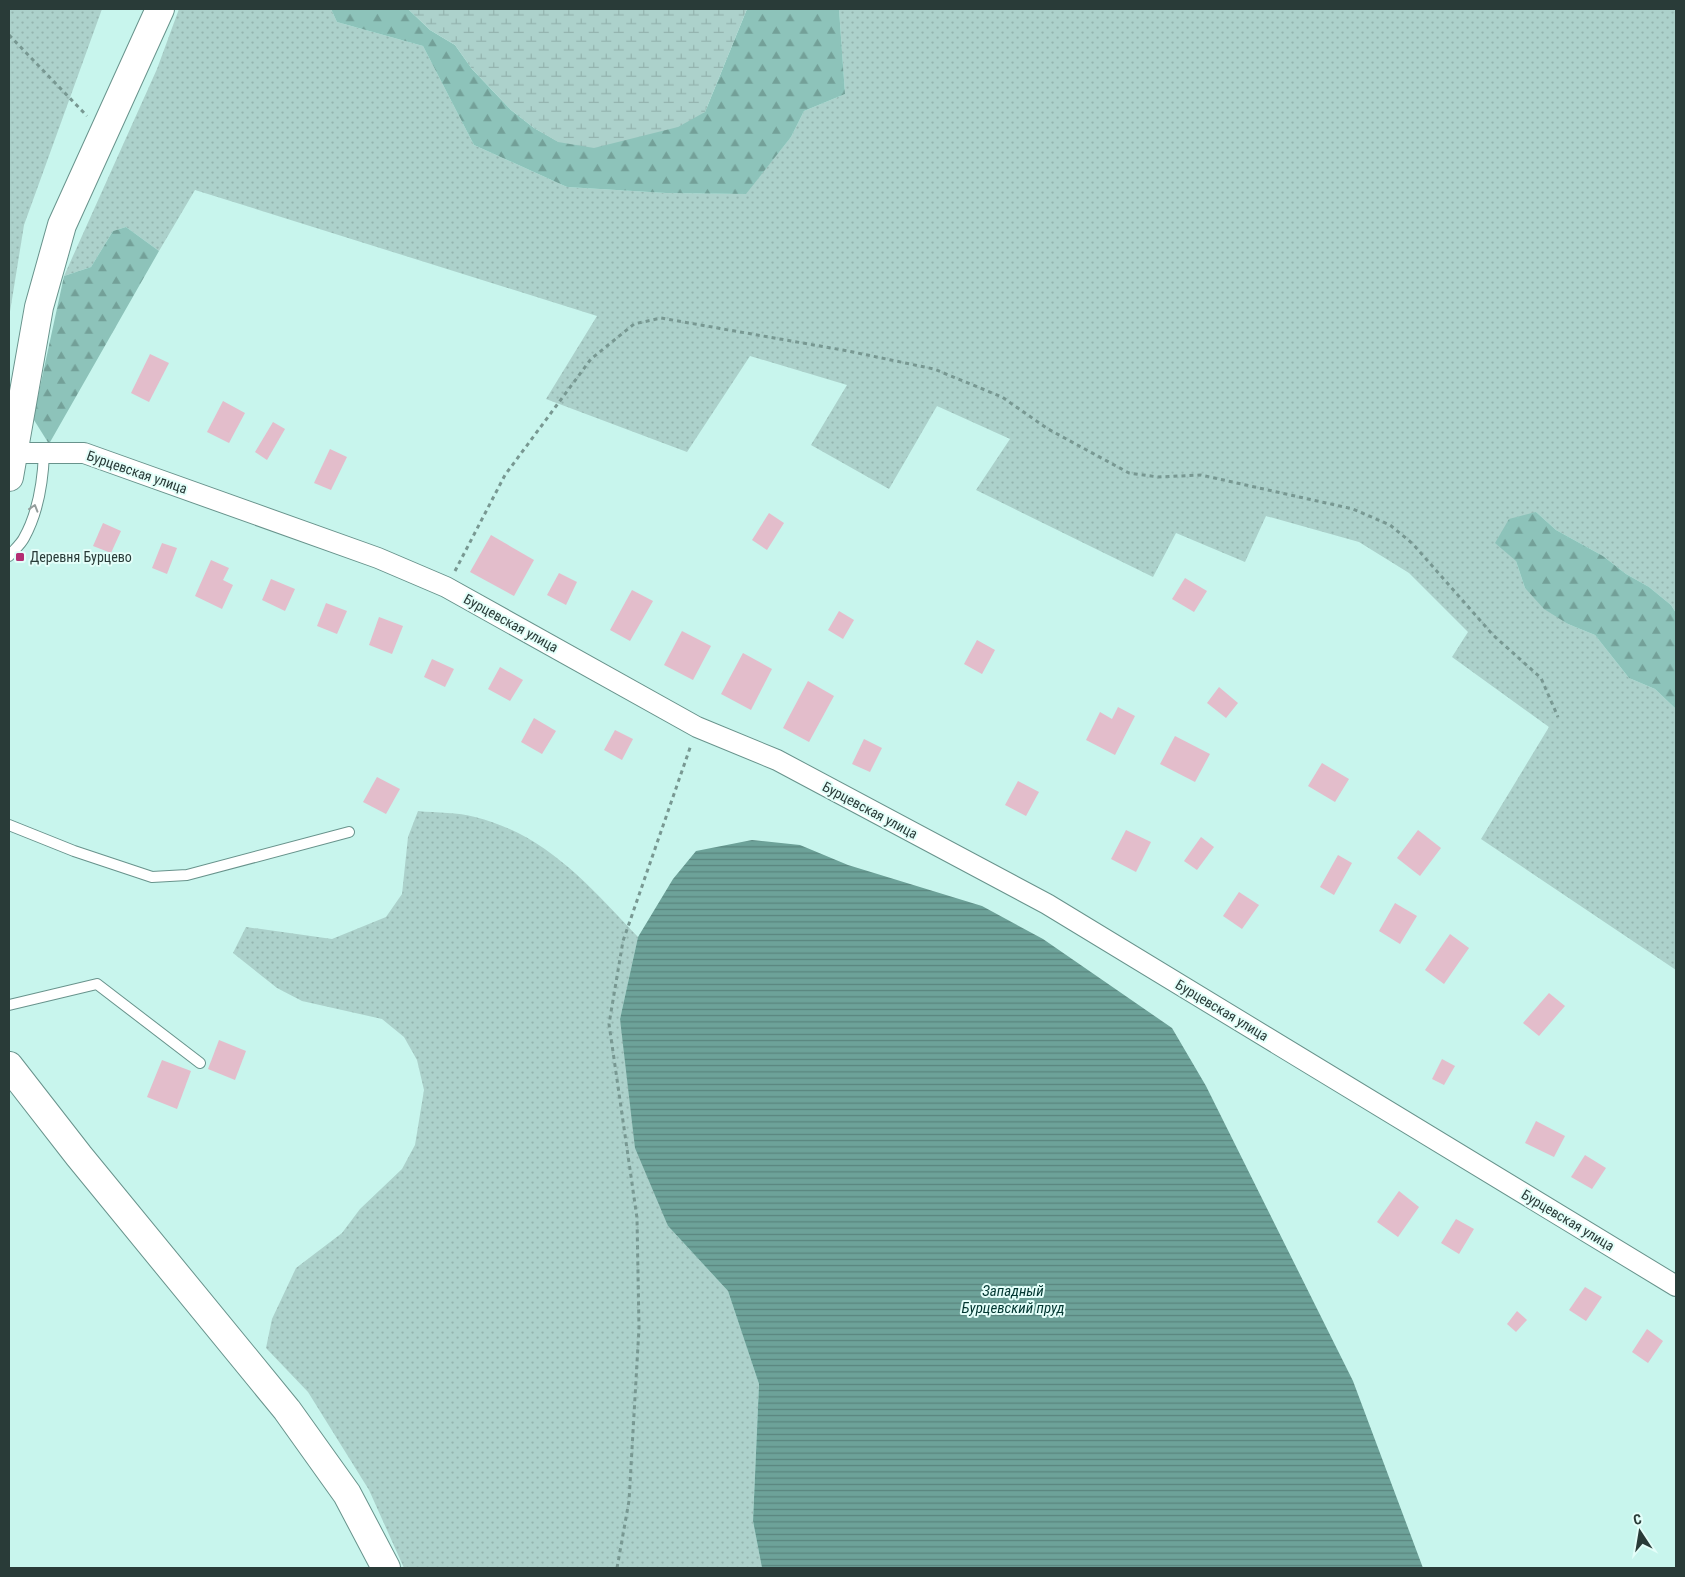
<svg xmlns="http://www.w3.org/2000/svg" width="1685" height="1577" font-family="'Roboto Condensed',sans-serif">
  <defs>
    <pattern id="green-dots" width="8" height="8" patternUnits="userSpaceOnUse" patternTransform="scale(1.25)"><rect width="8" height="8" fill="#acd1cb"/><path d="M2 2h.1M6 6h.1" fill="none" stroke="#94b4af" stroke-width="1.8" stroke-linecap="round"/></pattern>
    <pattern id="forest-firs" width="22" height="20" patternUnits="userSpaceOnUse" patternTransform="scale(1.25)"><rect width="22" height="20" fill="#8dc3ba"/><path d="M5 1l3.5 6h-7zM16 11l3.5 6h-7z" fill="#73a098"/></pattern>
    <pattern id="wetland-marsh" width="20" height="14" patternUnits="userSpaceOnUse" patternTransform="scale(1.25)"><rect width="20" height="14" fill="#acd1cb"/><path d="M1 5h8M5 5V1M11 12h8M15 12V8" fill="none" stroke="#94b4af"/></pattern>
    <pattern id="water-rules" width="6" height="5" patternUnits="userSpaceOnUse" patternTransform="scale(1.25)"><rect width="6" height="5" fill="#6da299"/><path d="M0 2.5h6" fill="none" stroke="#5a857e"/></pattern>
  </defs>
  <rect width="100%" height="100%" fill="#c8f5ed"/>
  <g fill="url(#green-dots)">
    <path d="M9 9H102L24 225 9 318Z"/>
    <path d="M179 9H331L337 22 423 46 474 145 567 187 666 193 745 194 791 137 804 111 845 94 839 9H1676V613L1671 605 1649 587 1626 574 1603 556 1556 530 1536 512 1516 561 1525 588 1568 624 1595 635 1629 678 1655 689 1676 709V970L1481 839 1549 727 1452 657 1468 632 1409 573 1359 542 1266 516 1245 562 1176 533 1153 577 976 490 1010 439 937 406 889 489 811 445 847 385 750 356 687 452 546 399 597 316 195 190 159 251 126 227 113 231 91 267 64 276 157 69Z"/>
    <path d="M418 811C437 813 458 812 475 817 547 835 589 886 638 937L620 1019 668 1226 728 1291 759 1384 753 1521 762 1568H404L369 1490 308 1392 266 1348 272 1319 296 1268 342 1233 360 1209 402 1169 415 1145 424 1090 417 1060 404 1037 382 1019 302 1001 277 988 233 953 246 927 332 939 386 917 402 894 408 837Z"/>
  </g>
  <g fill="url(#forest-firs)">
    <path d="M331 9H408L430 30 455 45 472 69 511 110 534 128 559 142 705 112 747 9H839L845 94 804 111 791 137 746 194 666 193 567 187 474 145 423 46 337 22Z"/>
    <path d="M126 227 159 251 49 444 34 420 35 410 64 276 91 267 113 231Z"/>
    <path d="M1536 512 1556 530 1603 556 1626 574 1649 587 1671 605 1676 613V709L1655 689 1629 678 1595 635 1568 624 1544 609 1525 588 1516 561 1495 543 1509 519Z"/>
  </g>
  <path fill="url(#wetland-marsh)" d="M408 9H747L705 112 678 127 594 148 558 142 534 128 511 110 472 69 455 45 430 30Z"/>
  <path fill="url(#water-rules)" d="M752 840 800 845 848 865 982 906 1043 939 1172 1028 1206 1086 1353 1381 1423 1568H762L753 1521 759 1384 728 1291 668 1226 635 1148 620 1019 638 937 673 879 696 851Z"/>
  <g fill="#e3bdcb">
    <path d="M150 354 169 363 149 402 131 393Z"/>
    <path d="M223 401 245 413 229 443 207 432Z"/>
    <path d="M273 422 285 429 267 460 255 452Z"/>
    <path d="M330 449 347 457 331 490 314 483Z"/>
    <path d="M769 513 784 523 767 550 752 540Z"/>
    <path d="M103 523 121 531 111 553 93 546Z"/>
    <path d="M491 535 534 560 514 596 470 572Z"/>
    <path d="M162 543 177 548 167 574 152 568Z"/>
    <path d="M211 560 229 568 223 580 233 585 222 609 195 596Z"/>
    <path d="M559 573 577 582 566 605 547 595Z"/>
    <path d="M1185 578 1207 591 1194 612 1172 599Z"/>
    <path d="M271 579 295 589 285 611 262 600Z"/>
    <path d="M632 590 653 601 630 641 610 630Z"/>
    <path d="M326 603 347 611 337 634 317 626Z"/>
    <path d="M839 611 854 620 843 639 828 630Z"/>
    <path d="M379 617 403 626 392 654 369 645Z"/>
    <path d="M682 631 711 646 693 680 664 665Z"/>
    <path d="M977 640 995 650 982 674 964 664Z"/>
    <path d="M743 653 772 669 751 710 721 694Z"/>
    <path d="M432 659 454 669 445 687 424 677Z"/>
    <path d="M500 667 523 680 510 701 488 689Z"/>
    <path d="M808 681 834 696 809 742 783 728Z"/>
    <path d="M1219 687 1238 703 1226 718 1207 703Z"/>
    <path d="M1118 707 1135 716 1115 755 1086 740 1100 712 1112 719Z"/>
    <path d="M534 718 556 731 542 754 521 742Z"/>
    <path d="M615 730 633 739 622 760 604 750Z"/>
    <path d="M1175 736 1210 754 1195 782 1160 764Z"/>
    <path d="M864 739 882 748 870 772 852 764Z"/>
    <path d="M1322 763 1349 779 1335 802 1308 786Z"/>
    <path d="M377 777 400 789 386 814 363 802Z"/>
    <path d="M1018 781 1039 792 1026 816 1005 805Z"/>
    <path d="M1126 830 1151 842 1136 872 1111 859Z"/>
    <path d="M1418 830 1441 848 1420 876 1397 858Z"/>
    <path d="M1201 837 1214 847 1197 870 1184 861Z"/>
    <path d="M1338 855 1352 863 1334 895 1320 887Z"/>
    <path d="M1239 892 1259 905 1242 929 1223 916Z"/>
    <path d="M1395 903 1417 916 1400 944 1379 931Z"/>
    <path d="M1450 934 1469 948 1444 984 1425 970Z"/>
    <path d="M1549 993 1565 1006 1539 1036 1523 1023Z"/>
    <path d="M219 1040 246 1051 235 1080 208 1069Z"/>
    <path d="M1442 1059 1455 1066 1444 1085 1432 1079Z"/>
    <path d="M162 1060 191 1071 177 1109 147 1097Z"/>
    <path d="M1536 1121 1565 1136 1554 1157 1525 1143Z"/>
    <path d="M1585 1155 1606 1168 1592 1189 1571 1177Z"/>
    <path d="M1399 1191 1419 1207 1398 1237 1377 1222Z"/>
    <path d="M1456 1219 1474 1229 1459 1254 1441 1243Z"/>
    <path d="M1585 1287 1602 1297 1586 1321 1569 1310Z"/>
    <path d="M1517 1311 1527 1320 1516 1332 1507 1324Z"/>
    <path d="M1647 1329 1663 1341 1648 1363 1632 1352Z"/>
  </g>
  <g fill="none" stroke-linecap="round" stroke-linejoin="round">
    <defs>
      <g id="lane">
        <path d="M9 556C14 550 21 544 24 538 38 513 43 480 44 453"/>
        <path d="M9 825 74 851 152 877 187 875 349 832"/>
        <path d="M9 1005 97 984 200 1063"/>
      </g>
      <path id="street" d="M13 453H84L378 558 446 587 697 727 777 760 1047 904 1676 1286"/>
      <g id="secondary">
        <path d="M9 477 39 307 62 225 160 9"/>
        <path d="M9 1066 79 1156 287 1410 347 1494 386 1568"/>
      </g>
    </defs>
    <use href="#lane" stroke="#68938c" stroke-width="12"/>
    <use href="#street" stroke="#68938c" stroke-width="22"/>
    <use href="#secondary" stroke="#68938c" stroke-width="30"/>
    <g stroke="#789892" stroke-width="3" stroke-dasharray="4 4" stroke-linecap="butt">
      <path d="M9 35 87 116"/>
      <path d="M455 571 505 475 591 359 634 324 661 318 848 351 934 369 1002 397 1048 429 1129 473 1158 477 1201 475 1353 509 1390 525 1413 544 1493 635 1541 678 1558 717"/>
      <path d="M617 1568 629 1501 639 1328 637 1218 609 1024 623 941 691 745"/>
    </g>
    <use href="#lane" stroke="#fff" stroke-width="10"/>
    <use href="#street" stroke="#fff" stroke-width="20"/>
    <use href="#secondary" stroke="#fff" stroke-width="28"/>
  </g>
  <defs><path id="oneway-chevron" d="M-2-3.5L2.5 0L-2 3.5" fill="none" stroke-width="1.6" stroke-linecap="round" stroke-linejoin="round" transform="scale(1.25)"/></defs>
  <use stroke="#949d9c" href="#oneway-chevron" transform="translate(34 508) rotate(-73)"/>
  <rect fill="#b32e73" stroke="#e3fef9" stroke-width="2" x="15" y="552" width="10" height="10" rx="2.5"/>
  <g text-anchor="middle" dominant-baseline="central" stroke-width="4" stroke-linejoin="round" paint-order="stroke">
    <g font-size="14" fill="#293b38" stroke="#e3fef9">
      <text transform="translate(137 472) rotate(19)">Бурцевская улица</text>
      <text transform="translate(511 623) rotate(29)">Бурцевская улица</text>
      <text transform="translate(870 810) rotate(28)">Бурцевская улица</text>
      <text transform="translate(1222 1010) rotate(31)">Бурцевская улица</text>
      <text transform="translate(1568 1220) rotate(31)">Бурцевская улица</text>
    </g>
    <g font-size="14" fill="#293b38" stroke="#e3fef9" text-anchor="start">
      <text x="30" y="557">Деревня Бурцево</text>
    </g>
    <g font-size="15" font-style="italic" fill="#023731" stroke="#e3fef9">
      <text x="1013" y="1291">Западный<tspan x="1013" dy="17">Бурцевский пруд</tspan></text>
    </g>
  </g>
  <rect width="1685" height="1577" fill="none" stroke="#293b38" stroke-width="20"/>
  <g transform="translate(1640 1532) rotate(348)" stroke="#e3fef9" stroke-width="4" paint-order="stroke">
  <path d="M0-4L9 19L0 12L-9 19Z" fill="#293b38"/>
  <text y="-8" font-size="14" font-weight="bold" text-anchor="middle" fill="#293b38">С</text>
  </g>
</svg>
